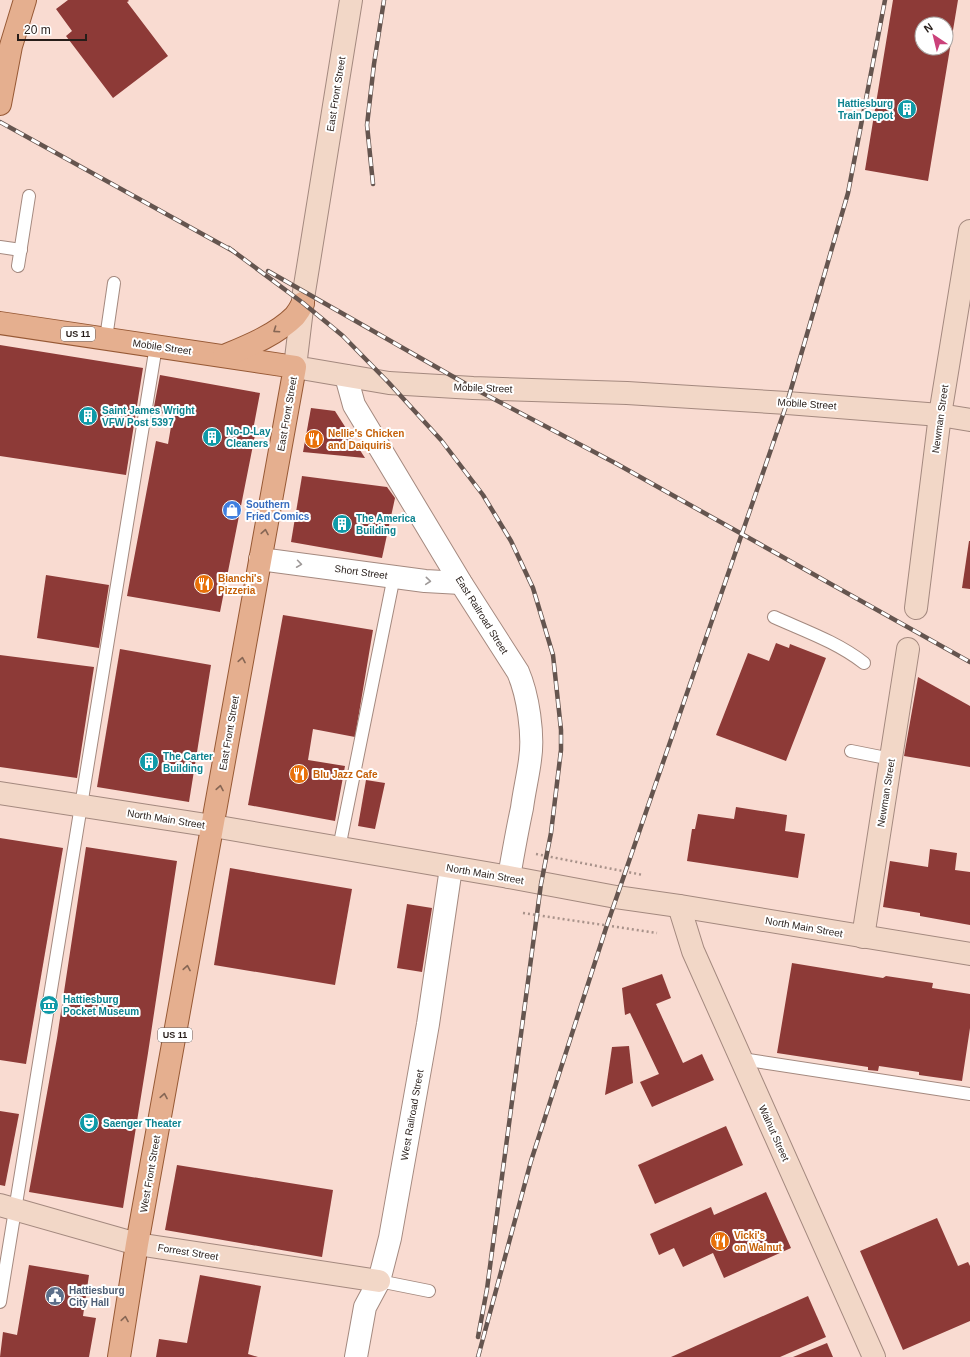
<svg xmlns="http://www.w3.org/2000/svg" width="970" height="1357" font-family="Helvetica,sans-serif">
  <rect width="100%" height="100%" fill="#f9dbd1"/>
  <g fill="#8d3a37" fill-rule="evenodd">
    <path d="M68 0H128L129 1 127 2 168 56 113 98 66 36 72 31 56 9Z"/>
    <path d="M893 0H958L928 181 865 170ZM922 24H946V48H922Z"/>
    <path d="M0 345 143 368 126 475 0 456Z"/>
    <path d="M160 375 260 393 253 430H256L220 612 127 596 156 441 168 444 173 415 153 412Z"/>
    <path d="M311 408 335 411 365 458 303 452Z"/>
    <path d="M302 476 387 487 395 498 382 558 291 542Z"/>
    <path d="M969 541H970V589L962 588Z"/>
    <path d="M46 575 109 585 99 648 37 638Z"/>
    <path d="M283 615 373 630 355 737 313 729 308 760 345 766 335 821 248 805Z"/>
    <path d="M776 643 789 648 790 644 826 658 786 761 716 735 748 653 769 661Z"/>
    <path d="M120 649 211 665 189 802 97 787Z"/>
    <path d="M0 655 94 667 77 778 0 767Z"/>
    <path d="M918 677 970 706V767L904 756Z"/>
    <path d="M366 780 385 783 375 829 358 826Z"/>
    <path d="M736 807 787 815 785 831 805 834 798 878 687 861 692 829H695L698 814 734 819Z"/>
    <path d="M0 838 63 848 26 1064 0 1060Z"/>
    <path d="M86 847 177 861 148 1053 123 1208 29 1192 57 1038Z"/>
    <path d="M930 849 957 853 955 870 970 872V925L920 916V913L883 907 890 861 928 867Z"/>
    <path d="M230 868 352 889 335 985 214 965Z"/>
    <path d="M407 904 432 908 422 972 397 968Z"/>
    <path d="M792 963 883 978 886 976 933 983 932 988 970 994V1028L962 1081 919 1075V1072L879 1066 878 1071 868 1070V1067L777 1053Z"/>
    <path d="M662 974 671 998 656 1004 683 1063 702 1054 714 1080 652 1107 640 1082 659 1074 630 1013 625 1015 622 988Z"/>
    <path d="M629 1046 633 1083 605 1095 612 1047Z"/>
    <path d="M0 1111 19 1114 5 1186 0 1185Z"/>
    <path d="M726 1126 743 1165 655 1204 638 1165Z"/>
    <path d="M177 1165 333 1190 322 1257 165 1230Z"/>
    <path d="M766 1192 791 1248 724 1278 713 1253 683 1267 674 1248 659 1255 650 1234 711 1207 714 1215Z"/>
    <path d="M937 1218 958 1266 968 1262 970 1266V1321L903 1350 860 1251Z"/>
    <path d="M29 1265 89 1275 83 1316 96 1318 89 1357H0L3 1332 17 1335Z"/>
    <path d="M200 1275 261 1286 248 1354 258 1357H156L159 1339 187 1343Z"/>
    <path d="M808 1296 826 1337 780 1357H671Z"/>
    <path d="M827 1343 833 1357H793Z"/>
  </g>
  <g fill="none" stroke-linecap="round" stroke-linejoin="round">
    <defs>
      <g id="lane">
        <path d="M0 247 21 250"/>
        <path d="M18 266 29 196"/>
        <path d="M106 338 114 283"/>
        <path d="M774 617C805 631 837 642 864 663"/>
        <path d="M851 751 891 759"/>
        <path d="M339 848 394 576"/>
        <path d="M742 1059 970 1094"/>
        <path d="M379 1281 429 1291"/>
        <path d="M0 1302 156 346"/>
      </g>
      <g id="street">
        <path d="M346 376 354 405 461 583 518 672C528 695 534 735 530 760 528 776 524 792 522 808 517 831 513 854 509 877"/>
        <path d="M260 559 425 581 461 583"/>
        <path d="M356 1357 365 1307 379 1281 390 1238 428 1024 451 868"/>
      </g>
      <g id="secondary">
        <path d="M351 0 304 292 295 367 389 383 473 388 627 393 787 403 940 415 970 420"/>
        <path d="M916 608 940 415 970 231"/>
        <path d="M0 793 213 826 509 877 616 897 679 906 970 954"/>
        <path d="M679 906 693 951 874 1357"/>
        <path d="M863 937 908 649"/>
        <path d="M0 1205 137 1244 379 1281"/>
      </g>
      <g id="primary">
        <path d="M0 104 11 46 25 0"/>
        <path d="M0 323 295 367 137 1244 119 1357"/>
        <path d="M224 356C248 346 276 335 295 316 298 312 301 307 303 303"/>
      </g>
    </defs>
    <use href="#lane" stroke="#a4897f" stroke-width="14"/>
    <use href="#street" stroke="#a4897f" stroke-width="24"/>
    <use href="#secondary" stroke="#a4897f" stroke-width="24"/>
    <use href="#primary" stroke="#975935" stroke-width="24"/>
    <g stroke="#a8928a" stroke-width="2.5" stroke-dasharray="2 3" stroke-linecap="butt">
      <path d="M536 854 643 875"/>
      <path d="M523 913 657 933"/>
    </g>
    <use href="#lane" stroke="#fff" stroke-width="12"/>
    <use href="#street" stroke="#fff" stroke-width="22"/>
    <use href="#secondary" stroke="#f2d7c7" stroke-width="22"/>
    <use href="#primary" stroke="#e5af8f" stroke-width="22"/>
    <defs>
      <g id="rail">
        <path d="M0 122 233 251"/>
        <path d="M373 184 367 125 374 64 384 0"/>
        <path d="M229 248 303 303 343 336 389 383 441 440 483 495 511 541 533 588 553 655 561 730V750L551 833 541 884 487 1289 478 1337"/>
        <path d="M268 271 473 388 617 464 970 662"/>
        <path d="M478 1357 531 1161 607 925 787 403 848 193 885 0"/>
      </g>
    </defs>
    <use href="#rail" stroke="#65554f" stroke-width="4.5"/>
    <use href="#rail" stroke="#fff" stroke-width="3" stroke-dasharray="9" stroke-linecap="butt"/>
  </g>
  <defs><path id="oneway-chevron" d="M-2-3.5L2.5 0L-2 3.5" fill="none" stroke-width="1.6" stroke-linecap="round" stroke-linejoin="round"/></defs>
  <g stroke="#866654">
    <use href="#oneway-chevron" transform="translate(276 330) rotate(146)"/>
    <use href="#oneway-chevron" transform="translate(265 532) rotate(-80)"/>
    <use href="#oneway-chevron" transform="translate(242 660) rotate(-80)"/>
    <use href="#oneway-chevron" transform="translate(220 788) rotate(-80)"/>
    <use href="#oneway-chevron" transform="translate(187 968) rotate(-80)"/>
    <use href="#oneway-chevron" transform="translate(164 1096) rotate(-80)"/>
    <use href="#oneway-chevron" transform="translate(125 1319) rotate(-81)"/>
  </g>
  <g stroke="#9e9998">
    <use href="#oneway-chevron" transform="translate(299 564) rotate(8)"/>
    <use href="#oneway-chevron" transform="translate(428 581) rotate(5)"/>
  </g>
  <defs>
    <symbol id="building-disc" viewBox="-11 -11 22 22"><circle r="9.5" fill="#0f9aa8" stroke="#fff"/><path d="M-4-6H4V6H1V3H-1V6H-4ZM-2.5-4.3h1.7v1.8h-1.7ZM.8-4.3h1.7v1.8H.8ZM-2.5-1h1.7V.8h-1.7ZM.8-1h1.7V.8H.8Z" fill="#fff"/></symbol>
    <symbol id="restaurant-disc" viewBox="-11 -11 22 22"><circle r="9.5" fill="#e8710a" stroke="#fff"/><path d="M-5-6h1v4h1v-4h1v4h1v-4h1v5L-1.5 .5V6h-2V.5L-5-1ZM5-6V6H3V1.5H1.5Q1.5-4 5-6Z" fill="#fff"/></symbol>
    <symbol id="shop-disc" viewBox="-11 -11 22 22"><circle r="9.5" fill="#3f7fe0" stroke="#fff"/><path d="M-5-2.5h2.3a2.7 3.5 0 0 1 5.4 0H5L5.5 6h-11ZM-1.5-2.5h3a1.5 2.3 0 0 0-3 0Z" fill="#fff"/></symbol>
    <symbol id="museum-disc" viewBox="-11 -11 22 22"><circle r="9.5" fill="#0f9aa8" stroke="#fff"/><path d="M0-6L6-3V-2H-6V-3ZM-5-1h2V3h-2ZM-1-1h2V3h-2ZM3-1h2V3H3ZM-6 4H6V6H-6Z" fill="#fff"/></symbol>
    <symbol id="theatre-disc" viewBox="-11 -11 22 22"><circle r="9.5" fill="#0f9aa8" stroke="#fff"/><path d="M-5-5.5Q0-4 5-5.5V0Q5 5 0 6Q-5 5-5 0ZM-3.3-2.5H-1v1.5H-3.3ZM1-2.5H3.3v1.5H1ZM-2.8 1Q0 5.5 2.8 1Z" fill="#fff"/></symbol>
    <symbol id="civic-disc" viewBox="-11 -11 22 22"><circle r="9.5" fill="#5c6f8a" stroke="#fff"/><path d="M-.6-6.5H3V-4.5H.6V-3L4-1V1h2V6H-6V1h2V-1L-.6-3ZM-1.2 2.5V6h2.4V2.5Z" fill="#fff"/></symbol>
  </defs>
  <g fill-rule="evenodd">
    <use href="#building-disc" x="896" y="98" width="22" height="22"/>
    <use href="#building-disc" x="77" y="405" width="22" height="22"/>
    <use href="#building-disc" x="201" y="426" width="22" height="22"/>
    <use href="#restaurant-disc" x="303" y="428" width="22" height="22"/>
    <use href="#shop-disc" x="221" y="499" width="22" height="22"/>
    <use href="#building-disc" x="331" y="513" width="22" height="22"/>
    <use href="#restaurant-disc" x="193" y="573" width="22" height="22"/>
    <use href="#building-disc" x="138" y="751" width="22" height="22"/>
    <use href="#restaurant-disc" x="288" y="763" width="22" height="22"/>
    <use href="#museum-disc" x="38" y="994" width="22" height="22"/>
    <use href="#theatre-disc" x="78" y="1112" width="22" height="22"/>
    <use href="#restaurant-disc" x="709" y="1230" width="22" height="22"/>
    <use href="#civic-disc" x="44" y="1285" width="22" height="22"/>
  </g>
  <g text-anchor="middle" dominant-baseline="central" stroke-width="4" stroke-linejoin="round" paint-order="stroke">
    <g fill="#fff" stroke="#68615e" stroke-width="1">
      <rect x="61" y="327" width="34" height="14" rx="3"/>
      <rect x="158" y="1028" width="34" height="14" rx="3"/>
    </g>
    <g font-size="9" font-weight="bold" fill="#271d19">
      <text x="78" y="334">US 11</text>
      <text x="175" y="1035">US 11</text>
    </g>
    <g font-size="10" fill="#271d19" stroke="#fff">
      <text transform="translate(336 94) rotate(-81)">East Front Street</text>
      <text transform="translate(162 347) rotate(8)">Mobile Street</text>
      <text transform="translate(483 388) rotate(2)">Mobile Street</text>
      <text transform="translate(807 404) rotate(4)">Mobile Street</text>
      <text transform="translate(287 414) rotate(-80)">East Front Street</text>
      <text transform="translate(940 419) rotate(-82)">Newman Street</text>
      <text transform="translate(361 572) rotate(8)">Short Street</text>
      <text transform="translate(482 615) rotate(58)">East Railroad Street</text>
      <text transform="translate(229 733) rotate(-80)">East Front Street</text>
      <text transform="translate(886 793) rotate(-81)">Newman Street</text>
      <text transform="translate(166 819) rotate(9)">North Main Street</text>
      <text transform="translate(485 874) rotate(10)">North Main Street</text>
      <text transform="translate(804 927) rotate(10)">North Main Street</text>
      <text transform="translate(412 1115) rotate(-80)">West Railroad Street</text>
      <text transform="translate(774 1133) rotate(66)">Walnut Street</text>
      <text transform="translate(150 1174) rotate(-80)">West Front Street</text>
      <text transform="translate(188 1252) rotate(9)">Forrest Street</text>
    </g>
    <g font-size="10" font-weight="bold" fill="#0d838f" stroke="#fff" text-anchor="start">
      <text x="893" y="103" text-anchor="end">Hattiesburg<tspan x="893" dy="12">Train Depot</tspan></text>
      <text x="102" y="410">Saint James Wright<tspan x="102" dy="12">VFW Post 5397</tspan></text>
      <text x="226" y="431">No-D-Lay<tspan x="226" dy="12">Cleaners</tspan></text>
      <text x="356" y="518">The America<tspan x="356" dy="12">Building</tspan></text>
      <text x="163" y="756">The Carter<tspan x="163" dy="12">Building</tspan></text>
      <text x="63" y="999">Hattiesburg<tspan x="63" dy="12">Pocket Museum</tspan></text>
      <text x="103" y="1123">Saenger Theater</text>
    </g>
    <g font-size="10" font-weight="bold" fill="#c56008" stroke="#fff" text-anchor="start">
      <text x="328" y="433">Nellie's Chicken<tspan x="328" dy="12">and Daiquiris</tspan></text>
      <text x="218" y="578">Bianchi's<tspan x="218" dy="12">Pizzeria</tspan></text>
      <text x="313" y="774">Blu Jazz Cafe</text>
      <text x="734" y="1235">Vicki's<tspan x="734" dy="12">on Walnut</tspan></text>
    </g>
    <g font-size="10" font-weight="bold" fill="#366cbe" stroke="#fff" text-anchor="start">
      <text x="246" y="504">Southern<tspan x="246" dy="12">Fried Comics</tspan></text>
    </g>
    <g font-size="10" font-weight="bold" fill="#4e5e75" stroke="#fff" text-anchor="start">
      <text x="69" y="1290">Hattiesburg<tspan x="69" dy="12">City Hall</tspan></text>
    </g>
  </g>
  <g transform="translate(934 36) rotate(325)"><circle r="19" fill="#ffffff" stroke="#a9a5a3"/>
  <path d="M0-3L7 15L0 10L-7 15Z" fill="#cb417a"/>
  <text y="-6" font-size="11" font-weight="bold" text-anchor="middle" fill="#271d19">N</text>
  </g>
  <path d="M18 34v6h68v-6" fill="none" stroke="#271d19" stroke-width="2"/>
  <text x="24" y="34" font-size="12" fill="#271d19" stroke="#ffffff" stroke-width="3" paint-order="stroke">20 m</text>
</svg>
